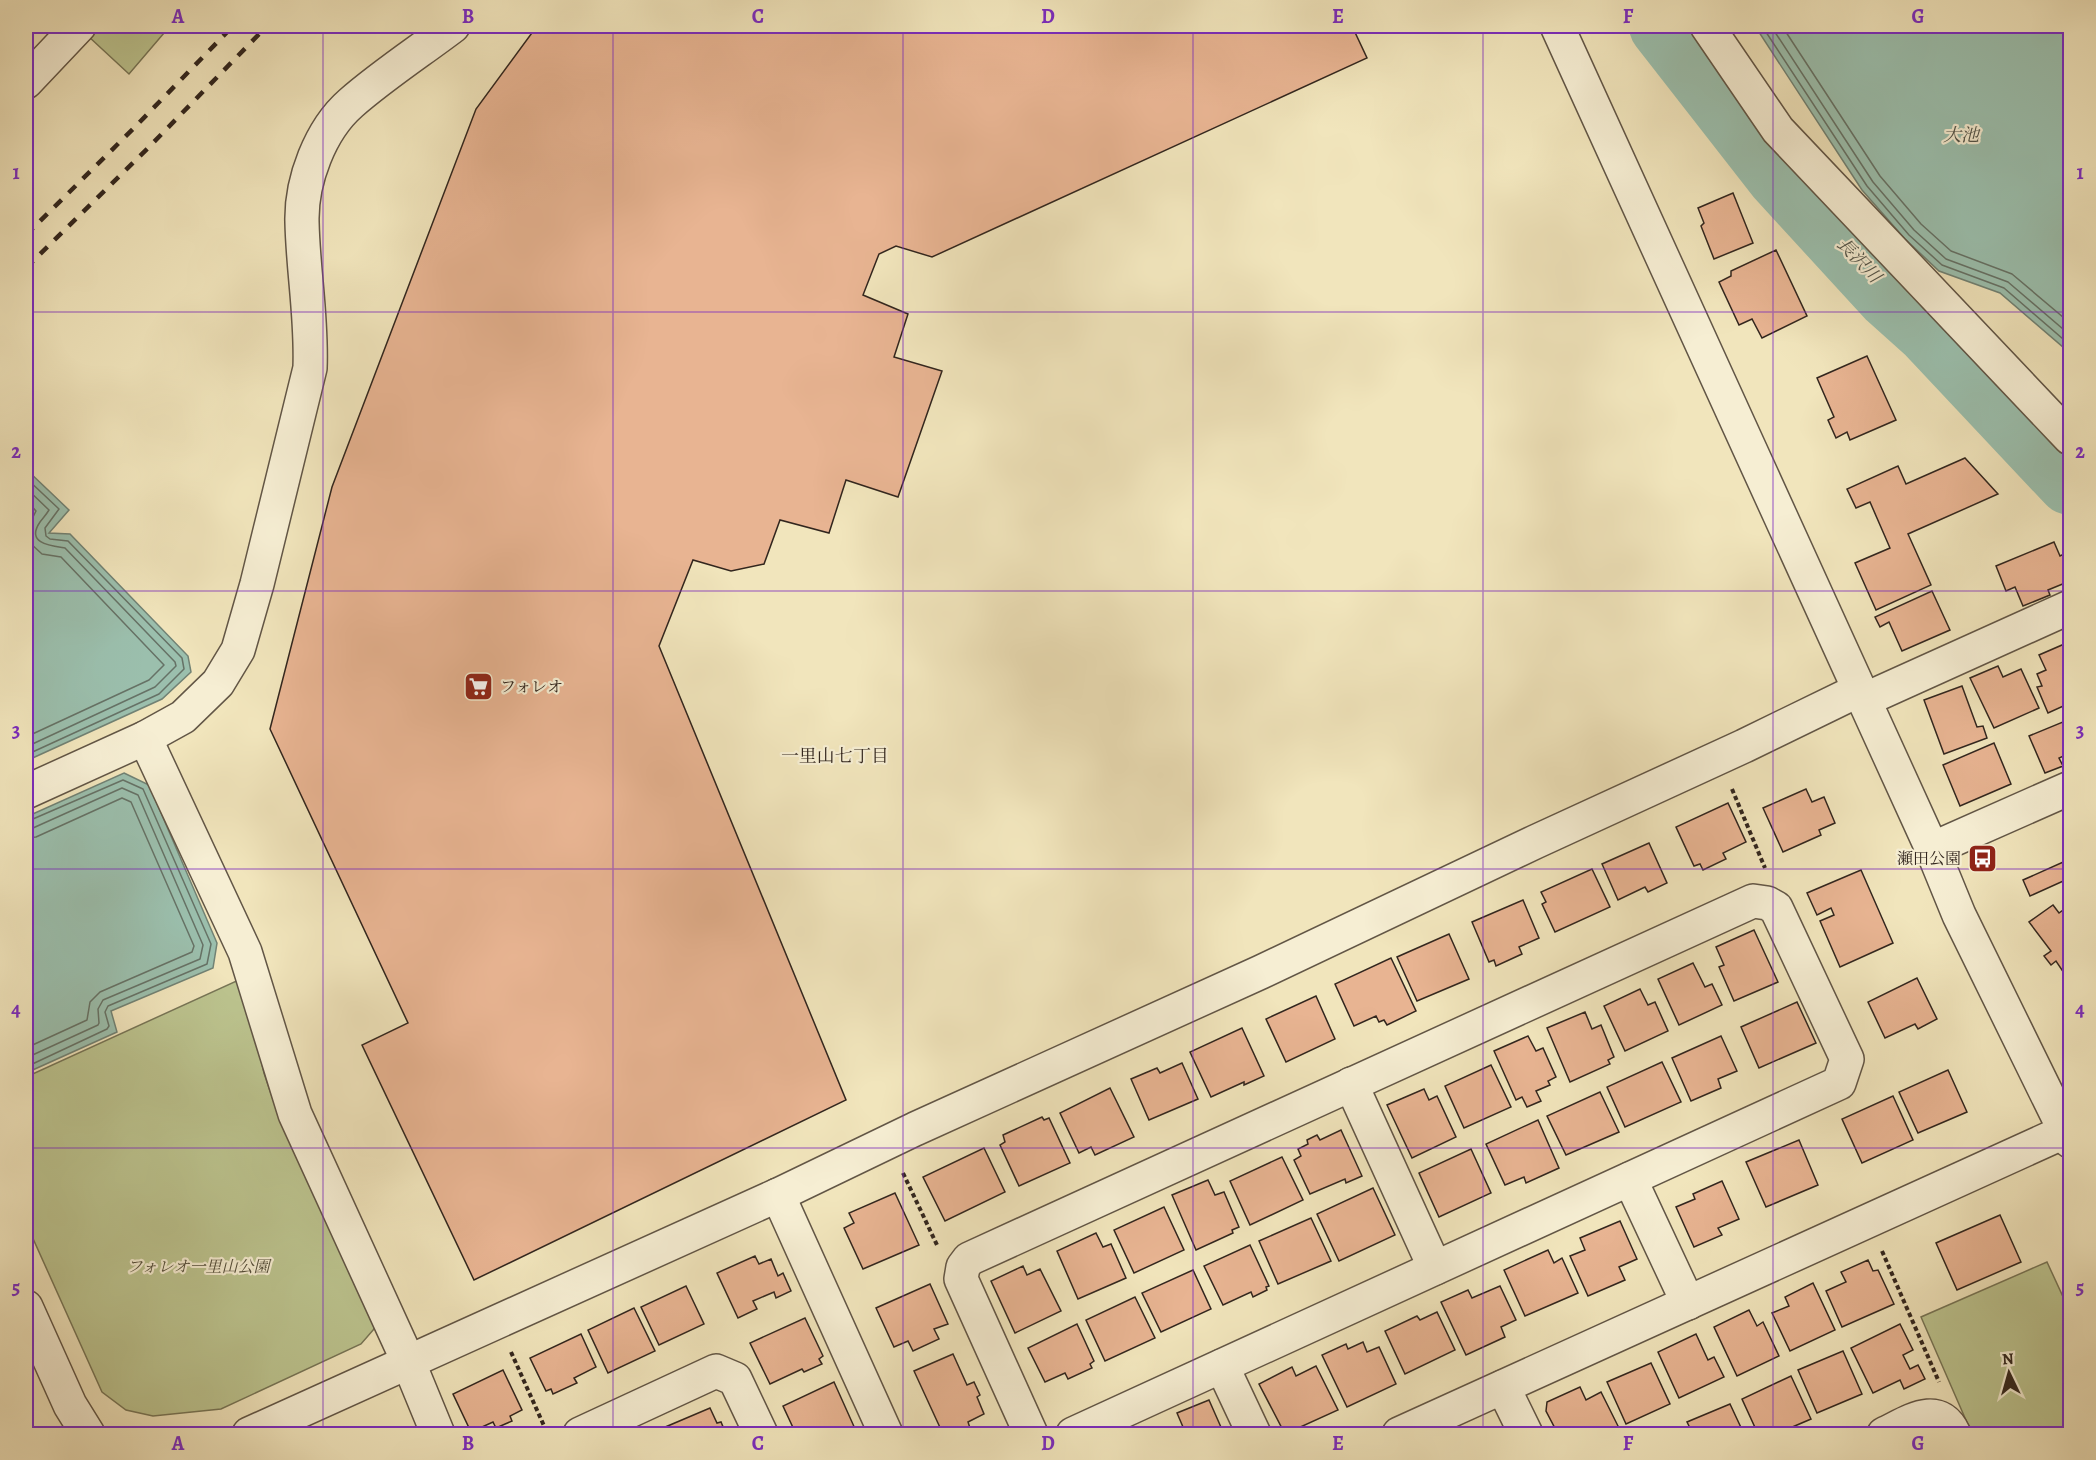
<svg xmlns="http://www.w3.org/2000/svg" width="2096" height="1460" font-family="Alegreya,'Noto Serif JP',serif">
  <rect width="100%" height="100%" fill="#f1e5bc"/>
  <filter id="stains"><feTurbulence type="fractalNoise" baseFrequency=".00333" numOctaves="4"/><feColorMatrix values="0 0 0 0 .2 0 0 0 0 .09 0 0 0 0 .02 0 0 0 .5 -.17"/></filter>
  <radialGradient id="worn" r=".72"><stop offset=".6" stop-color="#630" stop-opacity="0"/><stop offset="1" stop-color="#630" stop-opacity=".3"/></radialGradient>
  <g fill="#bcc48f" stroke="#777556" stroke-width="1.5">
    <path d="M97 26H170L129 74 88 36Z"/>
    <path d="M243 978 264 1073 279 1117 373 1314 374 1329 361 1344 221 1409 153 1416 126 1410 102 1392 26 1223V1077Z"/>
    <path d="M2047 1262 2070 1312V1434H1972L1921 1317Z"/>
  </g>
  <g fill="#9bbfad" stroke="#718274" stroke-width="1.5">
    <path d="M1755 26H2070V353L2000 293 1939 271 1905 239 1862 190Z"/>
    <path d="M26 469 69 510 49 533 70 534 188 656 191 672 162 699 26 761Z"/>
    <path d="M124 773 149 785 217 943 213 968 111 1011 117 1032 26 1073V817Z"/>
  </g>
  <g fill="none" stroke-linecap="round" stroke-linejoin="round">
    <g stroke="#667266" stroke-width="1.5">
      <path d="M1762 26 1867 186 1909 235 1942 265 2004 288 2070 345"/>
      <path d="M1771 26 1873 182 1914 230 1946 259 2008 282 2070 335"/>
      <path d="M1782 26 1880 176 1921 224 1951 251 2012 274 2070 323"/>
      <path d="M26 478 59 509 45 528 46 536 50 539 68 541 182 658 184 669 159 694 26 755"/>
      <path d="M26 488 49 510C46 515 43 518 40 522 25 544 52 546 65 548L175 662 176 666 155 687 26 747"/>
      <path d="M26 500 36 511 28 527 30 543 42 554 61 557 164 665 149 680 26 737"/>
      <path d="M26 822 123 780 143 789 211 944 207 964 108 1006 105 1012 109 1026 107 1029 26 1067"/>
      <path d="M26 829 33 828 122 788 138 795 203 945 200 959 103 1000 98 1009 99 1023 98 1025 26 1058"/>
      <path d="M26 838 36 837 122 798 131 802 194 946 192 952 100 992 90 1002 87 1020 26 1048"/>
    </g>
    <path stroke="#9bbfad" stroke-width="66" d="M1662 26 1779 176 1889 296 1928 331 2070 482"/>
  </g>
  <g fill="#e8b492" stroke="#32261e" stroke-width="1.5">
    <path d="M537 26H1352L1367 58 932 257 896 246 879 254 863 295 908 314 894 357 942 371 898 497 846 480 829 533 780 520 764 564 731 571 693 560 659 646 846 1100 474 1280 362 1045 408 1023 270 729 332 487 476 109Z"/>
    <path d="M1733 193 1753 243 1714 259 1701 226 1704 223 1698 208Z"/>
    <path d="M1776 250 1807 316 1762 338 1752 319 1739 325 1719 282 1731 276V271Z"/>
    <path d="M1867 356 1896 420 1850 440 1847 432 1836 438 1828 420 1834 417 1817 378Z"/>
    <path d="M1965 458 1998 494 1908 534 1931 585 1876 610 1855 563 1890 548 1870 502 1856 508 1847 489 1898 466 1906 484Z"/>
    <path d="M2054 542 2060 556 2066 553 2070 563V581L2048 590 2050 595 2023 606 2015 587 2006 591 1996 566Z"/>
    <path d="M1932 591 1950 630 1902 651 1889 622 1880 627 1875 617Z"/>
    <path d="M2069 642 2070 703 2048 713 2037 687 2042 686 2037 674 2046 670 2039 655Z"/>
    <path d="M1998 666 2003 677 2021 669 2039 708 1994 728 1970 678Z"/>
    <path d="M1962 686 1977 727 1983 726 1987 738 1944 754 1924 700Z"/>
    <path d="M2070 719V753L2059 758 2063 766 2045 773 2029 736Z"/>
    <path d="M1994 743 2011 784 1960 806 1943 765Z"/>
    <path d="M1806 789 1812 802 1824 797 1835 823 1819 830 1821 835 1783 852 1763 808Z"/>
    <path d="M1728 803 1746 842 1723 853 1726 859 1703 870 1700 864 1694 866 1676 827Z"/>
    <path d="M1649 843 1667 883 1648 892 1645 887 1618 900 1602 864Z"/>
    <path d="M2070 859V878L2030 896 2023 880Z"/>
    <path d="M1592 869 1610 907 1555 932 1542 904 1546 902 1541 892Z"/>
    <path d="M1861 870 1893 943 1840 967 1820 921 1834 915 1831 908 1817 915 1807 893Z"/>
    <path d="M1523 900 1539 938 1519 947 1522 954 1496 966 1494 960 1489 962 1472 922Z"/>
    <path d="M2053 905 2059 913 2070 905V982L2056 961 2051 965 2044 956 2051 951 2029 922Z"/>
    <path d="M1754 930 1778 982 1734 1001 1719 967 1724 965 1716 947Z"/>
    <path d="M1449 934 1469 979 1417 1001 1397 957Z"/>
    <path d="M1391 958 1416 1011 1387 1025 1384 1020 1379 1022 1376 1016 1354 1026 1335 984Z"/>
    <path d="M1693 963 1705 987 1712 984 1722 1005 1679 1025 1658 979Z"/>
    <path d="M1917 978 1937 1019 1918 1029 1915 1024 1885 1038 1868 1002Z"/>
    <path d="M1640 989 1648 1005 1655 1002 1668 1031 1625 1051 1604 1006Z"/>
    <path d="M1316 996 1335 1039 1286 1062 1266 1019Z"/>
    <path d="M1797 1002 1816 1043 1759 1068 1741 1027Z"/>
    <path d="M1585 1012 1592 1029 1601 1025 1614 1057 1608 1060 1610 1064 1570 1082 1547 1028Z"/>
    <path d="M1242 1028 1264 1076 1244 1085V1082L1211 1097 1190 1052Z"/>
    <path d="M1528 1036 1536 1051 1543 1048 1556 1077 1548 1081 1550 1085 1536 1091 1541 1101 1527 1107 1522 1097 1516 1100 1494 1051Z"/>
    <path d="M1721 1036 1737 1071 1718 1079 1721 1088 1691 1101 1672 1058Z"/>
    <path d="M1662 1062 1681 1102 1625 1127 1607 1087Z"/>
    <path d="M1182 1063 1198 1099 1149 1120 1131 1079 1157 1068 1160 1073Z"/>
    <path d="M1491 1065 1511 1107 1464 1128 1445 1086Z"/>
    <path d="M1948 1070 1967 1112 1918 1133 1899 1092Z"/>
    <path d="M1110 1088 1134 1137 1095 1155 1091 1147 1079 1153 1060 1113Z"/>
    <path d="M1424 1089 1429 1100 1437 1096 1456 1137 1412 1158 1387 1105Z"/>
    <path d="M1600 1092 1619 1132 1566 1155 1547 1116Z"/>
    <path d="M1893 1096 1913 1140 1862 1163 1842 1119Z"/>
    <path d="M1042 1117 1044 1120 1049 1118 1070 1163 1019 1186 1000 1145 1005 1142 1003 1135Z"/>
    <path d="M1538 1120 1559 1168 1526 1183 1524 1177 1505 1185 1486 1144Z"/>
    <path d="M1341 1130 1362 1176 1346 1183 1345 1179 1310 1194 1294 1160 1301 1156 1298 1149 1308 1144 1307 1140 1317 1135 1320 1140Z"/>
    <path d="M1799 1140 1818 1185 1766 1207 1746 1162Z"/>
    <path d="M984 1148 1005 1192 945 1221 923 1177Z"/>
    <path d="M1471 1149 1491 1193 1439 1217 1419 1173Z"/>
    <path d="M1282 1157 1303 1200 1250 1225 1230 1181Z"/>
    <path d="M1208 1180 1215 1195 1224 1192 1239 1227 1232 1230 1233 1233 1196 1250 1172 1195Z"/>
    <path d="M1722 1181 1739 1219 1718 1228 1722 1235 1694 1247 1676 1207 1695 1199 1693 1194Z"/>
    <path d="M1373 1188 1395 1235 1339 1261 1317 1214Z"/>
    <path d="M895 1193 919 1245 863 1269 844 1228 854 1223 849 1213Z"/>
    <path d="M1164 1207 1184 1250 1134 1273 1114 1230Z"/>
    <path d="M2000 1215 2021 1262 1957 1290 1936 1243Z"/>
    <path d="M1311 1218 1331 1261 1278 1284 1259 1241Z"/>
    <path d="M1620 1221 1637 1259 1619 1267 1625 1280 1588 1296 1570 1256 1585 1250 1580 1238Z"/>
    <path d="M1096 1233 1103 1247 1111 1244 1126 1278 1078 1299 1057 1251Z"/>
    <path d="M1250 1245 1269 1286 1266 1287 1267 1290 1253 1297 1251 1292 1223 1305 1204 1266Z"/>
    <path d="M1548 1250 1554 1263 1562 1258 1578 1293 1525 1316 1504 1270Z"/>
    <path d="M755 1256 759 1264 771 1259 778 1276 783 1273 791 1291 776 1298 774 1292 753 1301 757 1309 738 1318 717 1273Z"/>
    <path d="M1868 1260 1873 1271 1878 1270 1894 1304 1842 1327 1826 1291 1846 1282 1841 1272Z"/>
    <path d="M1023 1266 1027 1275 1040 1269 1061 1311 1015 1333 991 1281Z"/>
    <path d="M1193 1270 1211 1309 1161 1332 1142 1293Z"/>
    <path d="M1813 1283 1835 1330 1790 1351 1772 1313 1789 1306 1785 1297Z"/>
    <path d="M930 1284 948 1324 934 1329 939 1339 913 1351 908 1341 894 1347 876 1308Z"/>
    <path d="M686 1286 704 1324 659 1345 641 1307Z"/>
    <path d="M1500 1286 1516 1320 1501 1327 1505 1337 1466 1355 1441 1302 1468 1290 1472 1298Z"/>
    <path d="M1135 1297 1155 1338 1105 1361 1086 1320Z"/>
    <path d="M634 1308 655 1351 608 1373 588 1330Z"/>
    <path d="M1749 1310 1757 1326 1763 1322 1779 1356 1737 1376 1714 1327Z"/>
    <path d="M1437 1312 1455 1350 1405 1374 1385 1331 1417 1316 1420 1320Z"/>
    <path d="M805 1318 823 1356 819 1359 822 1364 804 1372 802 1369 770 1384 750 1343Z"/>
    <path d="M1077 1324 1094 1361 1090 1364 1092 1368 1068 1379 1065 1373 1045 1382 1028 1348Z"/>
    <path d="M1900 1324 1913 1350 1903 1355 1910 1369 1918 1365 1925 1379 1904 1389 1900 1380 1873 1393 1851 1348Z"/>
    <path d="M581 1334 596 1367 574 1378 577 1383 553 1394 551 1389 546 1391 530 1358Z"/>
    <path d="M1696 1334 1708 1360 1714 1357 1724 1377 1679 1398 1658 1352Z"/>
    <path d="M1363 1342 1367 1352 1379 1347 1396 1384 1347 1407 1322 1355 1346 1344 1348 1349Z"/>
    <path d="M1843 1351 1862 1394 1817 1413 1798 1370Z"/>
    <path d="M953 1354 967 1385 974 1382 980 1395 977 1397 984 1414 968 1422 970 1428 955 1434H943L914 1371Z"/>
    <path d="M1651 1363 1670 1404 1626 1424 1607 1382Z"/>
    <path d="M1316 1366 1338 1410 1285 1434 1259 1384 1292 1367 1296 1376Z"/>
    <path d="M503 1370 522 1410 510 1416 512 1421 496 1428 493 1422 471 1432 453 1394Z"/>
    <path d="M1791 1376 1811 1419 1776 1434H1758L1742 1399Z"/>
    <path d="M834 1382 856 1431 848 1434H796L783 1406Z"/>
    <path d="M1580 1387 1586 1400 1601 1392 1619 1428 1605 1434H1558L1546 1411 1547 1402Z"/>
    <path d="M1209 1400 1224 1434H1186L1177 1413Z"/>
    <path d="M1730 1404 1744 1434H1693L1687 1422Z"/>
    <path d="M710 1408 717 1423 721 1422 726 1434H666L663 1428Z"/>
  </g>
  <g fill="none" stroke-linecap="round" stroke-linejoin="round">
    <defs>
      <g id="minor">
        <path d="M1557 26 1932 849 1959 915 2070 1141"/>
        <path d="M1707 26 1778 130 2070 438"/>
        <path d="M26 82 79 26"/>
        <path d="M1864 700 2070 607"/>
        <path d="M145 738 245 952 295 1114 408 1361 438 1434"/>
        <path d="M26 792 145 738 183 717 218 683 238 650 257 584 310 368C312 318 303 271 302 222 301 181 320 130 351 103 383 75 420 51 453 26"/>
        <path d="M1932 849 2070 788"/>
        <path d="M1351 1084 1435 1268"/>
        <path d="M1630 1179 1688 1303"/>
        <path d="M778 1195 886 1434"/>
        <path d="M26 1307 70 1405 88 1434"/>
        <path d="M1222 1366 1254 1434"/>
        <path d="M1503 1387 1526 1434"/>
        <path d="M249 1434 778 1195 915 1129 1261 972 1535 842 1744 746 1859 690"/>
        <path d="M580 1434 716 1371 735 1379 761 1434"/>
        <path d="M1031 1434 961 1279 963 1267 969 1259 1753 901 1767 903 1776 908 1847 1059 1839 1083 1073 1434"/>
        <path d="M1399 1434 2066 1131"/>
        <path d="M1884 1434C1908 1423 1938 1400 1954 1434"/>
      </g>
    </defs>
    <use href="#minor" stroke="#625646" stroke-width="36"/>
    <g stroke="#32261e" stroke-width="4" stroke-dasharray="4.5 3" stroke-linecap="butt">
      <path d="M1732 789 1765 868"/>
      <path d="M903 1173 937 1245"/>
      <path d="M1882 1251 1939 1382"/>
      <path d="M511 1352 545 1428"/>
    </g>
    <use href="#minor" stroke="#f6eed3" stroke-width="33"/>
    <g stroke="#32261e" stroke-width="4.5" stroke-dasharray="10 10" stroke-linecap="butt">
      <path d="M26 235 133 129 233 26"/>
      <path d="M26 268 150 146 267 26"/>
    </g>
  </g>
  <path fill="none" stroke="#7b2cbf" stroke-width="1.5" stroke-opacity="0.55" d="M323 26V1434M613 26V1434M903 26V1434M1193 26V1434M1483 26V1434M1773 26V1434M26 312H2070M26 591H2070M26 869H2070M26 1148H2070"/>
  <defs>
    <symbol id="supermarket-square" viewBox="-11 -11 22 22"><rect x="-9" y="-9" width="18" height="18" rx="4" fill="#8f2418" stroke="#f6eed3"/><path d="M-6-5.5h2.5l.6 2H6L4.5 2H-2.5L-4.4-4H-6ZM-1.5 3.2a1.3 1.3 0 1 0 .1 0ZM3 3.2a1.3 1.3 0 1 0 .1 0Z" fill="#fff"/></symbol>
    <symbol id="bus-square" viewBox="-11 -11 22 22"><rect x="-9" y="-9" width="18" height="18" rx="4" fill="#8f2418" stroke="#f6eed3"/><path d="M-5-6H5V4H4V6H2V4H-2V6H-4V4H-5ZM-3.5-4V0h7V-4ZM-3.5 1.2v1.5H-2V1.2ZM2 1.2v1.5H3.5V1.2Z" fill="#fff"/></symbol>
  </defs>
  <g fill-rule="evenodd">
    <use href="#supermarket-square" x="462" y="670" width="33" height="33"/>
    <use href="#bus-square" x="1966" y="842" width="33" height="33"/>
  </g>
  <g text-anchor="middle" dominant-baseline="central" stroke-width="4.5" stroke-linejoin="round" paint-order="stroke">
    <g font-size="16" fill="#32261e" stroke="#f6eed3" text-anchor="start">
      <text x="500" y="687">フォレオ</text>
      <text x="1961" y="859" text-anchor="end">瀬田公園</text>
    </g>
    <g font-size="16" font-style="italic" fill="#544e3a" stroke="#f6eed3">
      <text x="198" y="1267">フォレオ一里山公園</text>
    </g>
    <g font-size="18" font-style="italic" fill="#525449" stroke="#f6eed3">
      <text x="1961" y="135">大池</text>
      <text transform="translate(1859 260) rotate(46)">長沢川</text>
    </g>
    <g font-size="18" fill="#32261e" stroke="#f6eed3">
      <text x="835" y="756">一里山七丁目</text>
    </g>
  </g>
  <rect width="2096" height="1460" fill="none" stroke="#f1e5bc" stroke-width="66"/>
  <g transform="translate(2009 1373) rotate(355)" stroke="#f6eed3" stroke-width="4.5" paint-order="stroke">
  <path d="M0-4.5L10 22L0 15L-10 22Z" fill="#32261e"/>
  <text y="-9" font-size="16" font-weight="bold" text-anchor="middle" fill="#32261e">N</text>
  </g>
  <rect x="33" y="33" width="2030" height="1394" fill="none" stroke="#7b2cbf" stroke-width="2"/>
  <g font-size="20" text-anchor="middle" font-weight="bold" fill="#7b2cbf">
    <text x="178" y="23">A</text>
    <text x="468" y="23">B</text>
    <text x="758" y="23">C</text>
    <text x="1048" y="23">D</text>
    <text x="1338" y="23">E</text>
    <text x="1628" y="23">F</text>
    <text x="1918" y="23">G</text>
    <text x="16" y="179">1</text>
    <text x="2080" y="179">1</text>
    <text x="16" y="458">2</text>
    <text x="2080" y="458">2</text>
    <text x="16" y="737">3</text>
    <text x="2080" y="737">3</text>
    <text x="16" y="1016">4</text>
    <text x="2080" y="1016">4</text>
    <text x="16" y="1294">5</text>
    <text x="2080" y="1294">5</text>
    <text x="178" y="1450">A</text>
    <text x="468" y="1450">B</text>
    <text x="758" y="1450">C</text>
    <text x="1048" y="1450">D</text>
    <text x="1338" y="1450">E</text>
    <text x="1628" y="1450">F</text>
    <text x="1918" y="1450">G</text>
  </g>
  <rect width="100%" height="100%" filter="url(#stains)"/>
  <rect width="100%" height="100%" fill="url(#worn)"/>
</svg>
